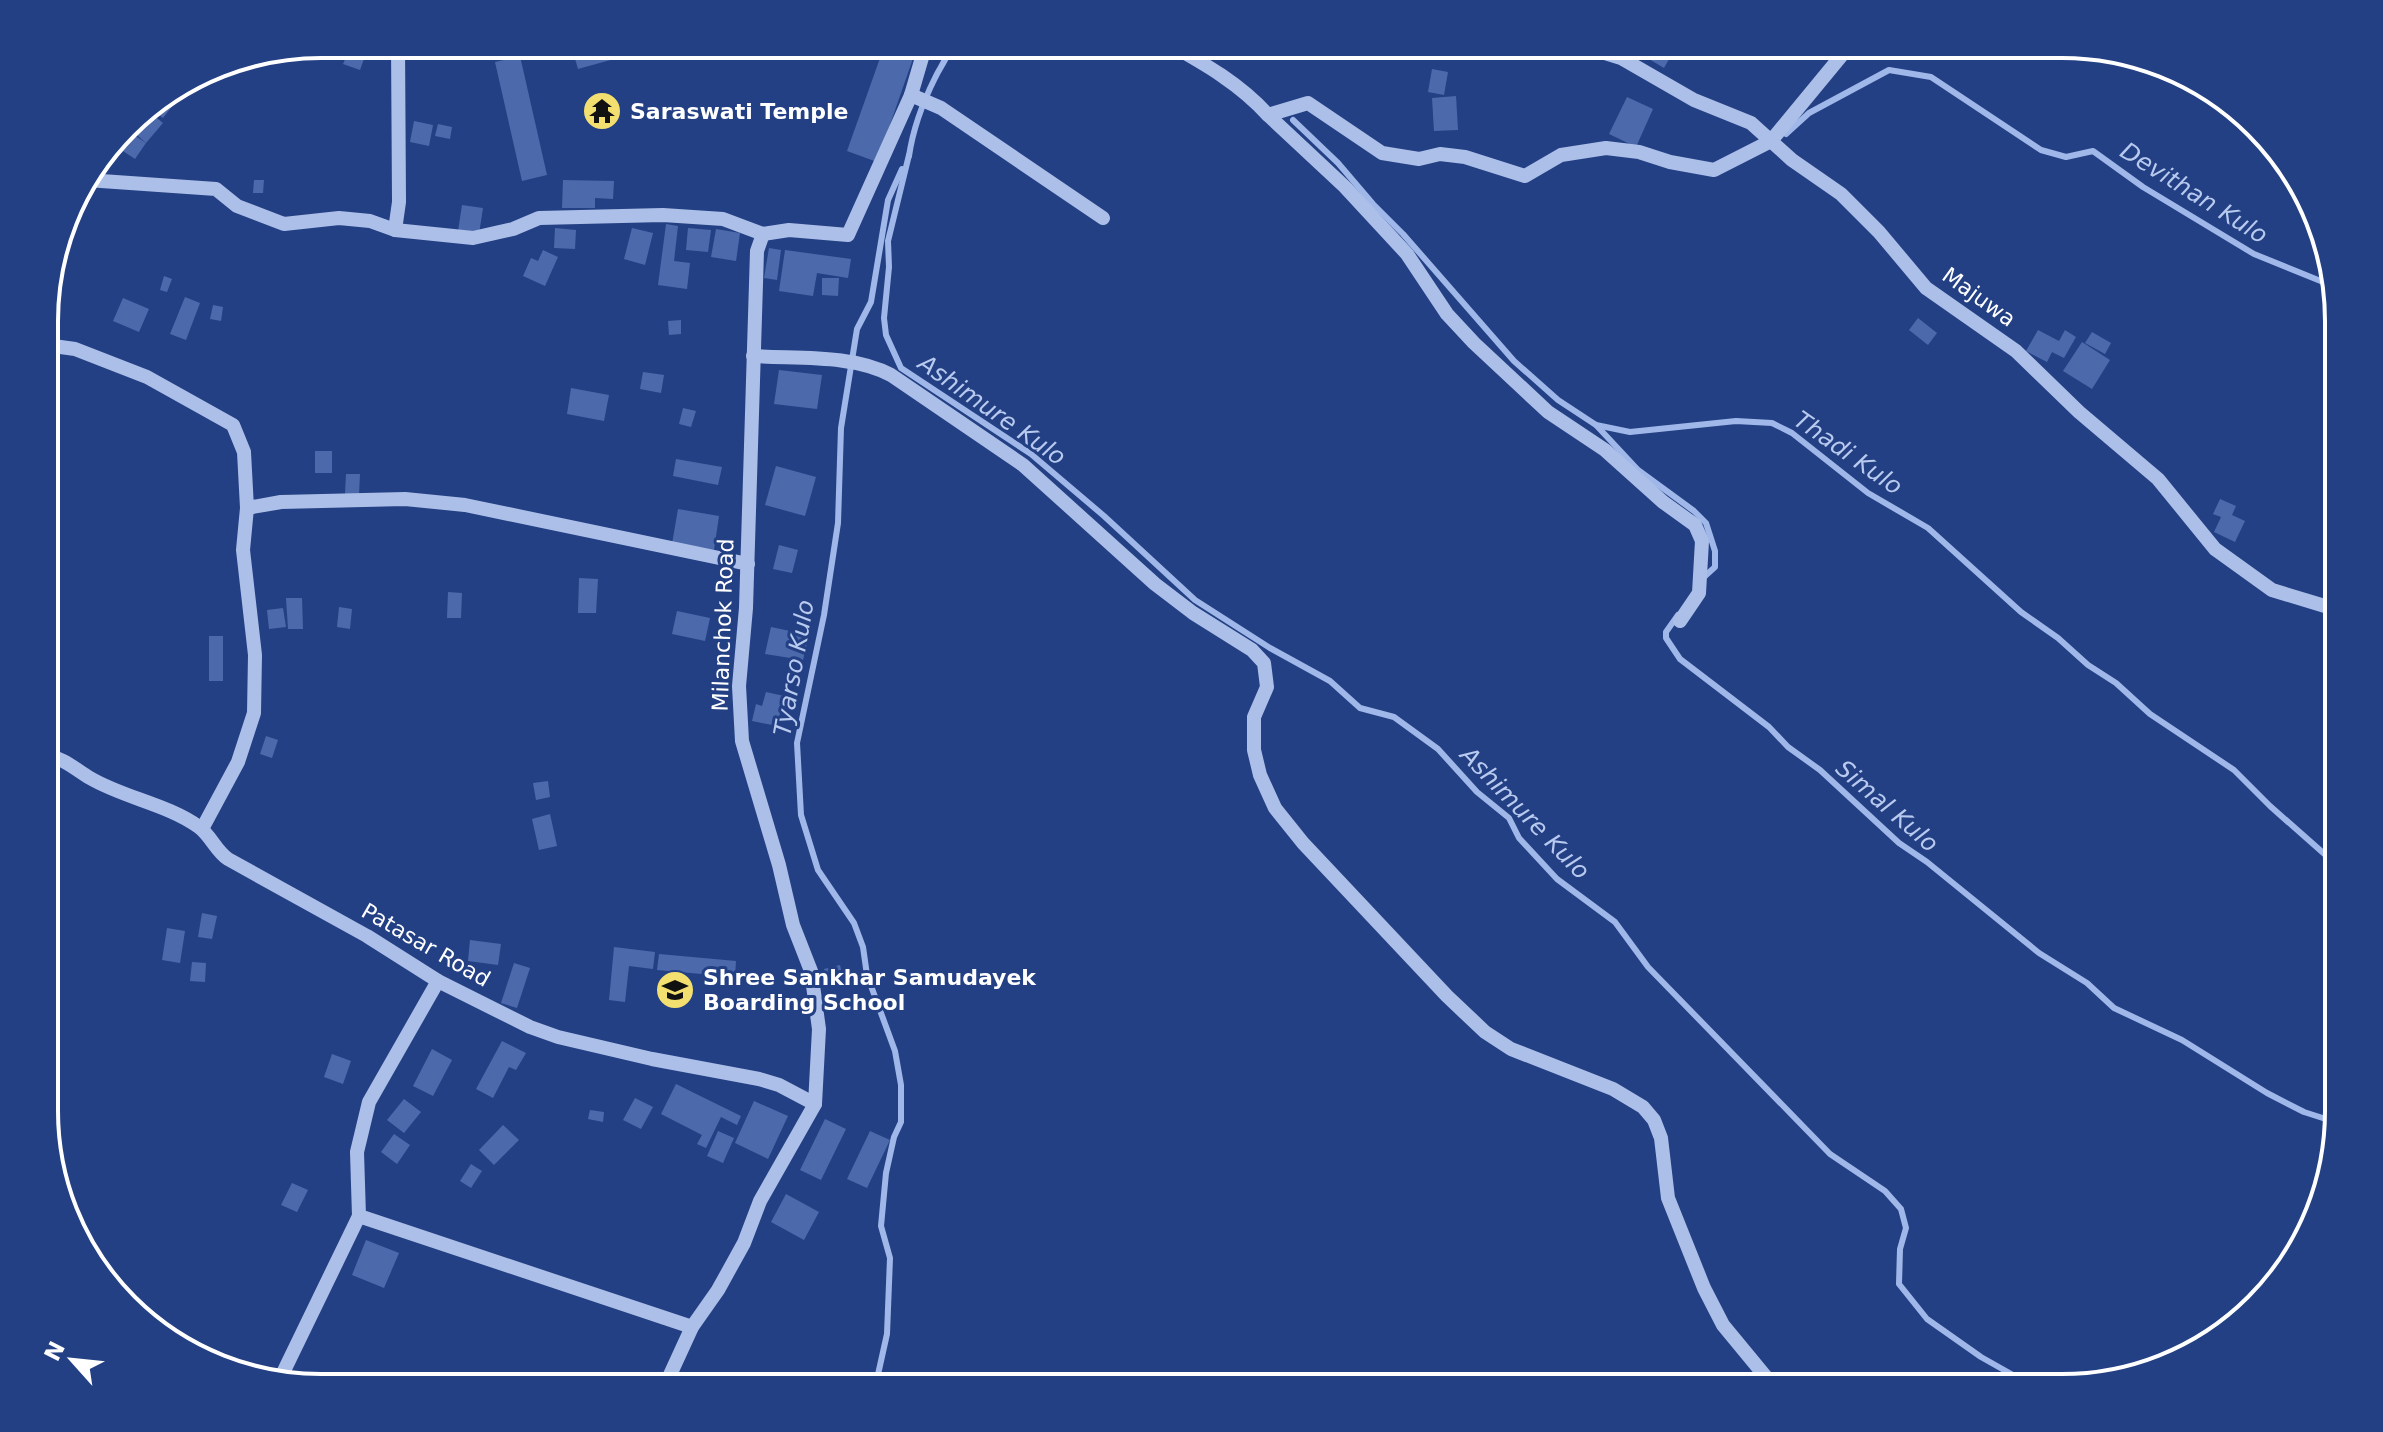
<svg xmlns="http://www.w3.org/2000/svg" width="2383" height="1432" font-family="'DejaVu Sans',sans-serif">
  <rect width="100%" height="100%" fill="#244084"/>
  <g fill="none" stroke-linecap="round" stroke-linejoin="round">
    <g stroke="#a0b8e9" stroke-width="6">
      <path d="M1293 120 1338 163 1373 204 1403 234 1514 361 1558 400 1596 425 1630 432 1736 421 1772 423 1792 433 1868 493 1928 528 2021 612 2058 638 2088 665 2116 683 2150 714 2234 770 2270 806 2338 866"/>
      <path d="M1786 134 1809 113 1889 70 1931 77 2041 150 2066 157 2093 151 2143 187 2254 254 2333 286"/>
      <path d="M909 155 888 241 889 267 884 318 886 335 901 368 1031 454 1104 516 1195 600 1270 648 1330 681 1360 708 1394 717 1438 749 1477 792 1509 818 1519 838 1557 879 1615 922 1648 967 1830 1154 1885 1191 1901 1209 1906 1228 1900 1249 1899 1284 1927 1319 1981 1357 2034 1387"/>
      <path d="M909 156C913 129 923 102 935 78 941 65 948 59 950 44"/>
      <path d="M1596 425 1638 470 1694 511 1706 523 1715 551V567L1704 577"/>
      <path d="M1678 615 1666 632V638L1680 659 1769 727 1788 747 1820 770 1899 843 1927 862 2039 953 2087 983 2114 1008 2182 1040 2267 1093 2304 1112 2329 1120 2338 1127"/>
      <path d="M875 1388 887 1334 890 1258 881 1226 886 1173 894 1137 901 1122V1085L895 1051 867 975 863 947 854 923 818 870 801 815 797 743 824 615 838 523 841 428 857 329 871 302 888 200 902 169"/>
    </g>
  </g>
  <g fill="#4c69ab">
    <path d="M576 44H622L625 56 578 69 571 45Z"/>
    <path d="M624 44H668L631 59Z"/>
    <path d="M885 44H918L877 162 847 151Z"/>
    <path d="M1651 44H1660L1673 52 1664 68 1644 56Z"/>
    <path d="M1673 44H1688L1681 55 1670 47Z"/>
    <path d="M348 53 364 59 360 70 343 64Z"/>
    <path d="M520 56 547 175 522 181 495 62Z"/>
    <path d="M1432 69 1448 72 1444 95 1428 92Z"/>
    <path d="M168 95 176 101 163 118 150 108Z"/>
    <path d="M1456 96 1458 130 1434 131 1432 98Z"/>
    <path d="M1627 97 1653 109 1636 147 1609 134Z"/>
    <path d="M146 109 163 123 146 143 129 128Z"/>
    <path d="M414 121 433 125 429 146 410 142Z"/>
    <path d="M438 124 452 127 450 139 435 136Z"/>
    <path d="M128 131 146 143 135 159 117 147Z"/>
    <path d="M254 180H264L263 193H253Z"/>
    <path d="M563 180 614 181 613 199 595 198V208H562Z"/>
    <path d="M462 205 483 208 479 234 458 231Z"/>
    <path d="M666 224 678 226 674 261 690 263 687 289 658 285Z"/>
    <path d="M555 228 576 230 575 249 554 248Z"/>
    <path d="M632 228 653 233 645 265 624 259Z"/>
    <path d="M688 228 711 230 708 252 686 250Z"/>
    <path d="M716 229 740 233 736 261 711 257Z"/>
    <path d="M769 248 781 250 777 280 764 278Z"/>
    <path d="M543 250 558 257 545 286 523 276 531 258 538 261Z"/>
    <path d="M785 250 851 259 848 278 817 273 813 296 779 291Z"/>
    <path d="M164 276 172 279 167 292 160 290Z"/>
    <path d="M822 278H839L838 296 822 295Z"/>
    <path d="M185 297 200 303 186 340 170 334Z"/>
    <path d="M123 298 149 309 139 332 113 321Z"/>
    <path d="M213 305 223 307 221 321 210 319Z"/>
    <path d="M1918 318 1937 333 1928 345 1909 330Z"/>
    <path d="M681 320V334L669 335 668 321Z"/>
    <path d="M2038 330 2059 341 2065 330 2076 337 2064 358 2052 352 2047 362 2026 351Z"/>
    <path d="M2092 332 2111 343 2105 354 2085 343Z"/>
    <path d="M2082 342 2110 360 2092 389 2063 371Z"/>
    <path d="M779 370 822 375 817 409 774 404Z"/>
    <path d="M643 372 664 375 661 393 640 389Z"/>
    <path d="M571 388 609 395 604 421 567 414Z"/>
    <path d="M683 408 696 411 691 427 679 424Z"/>
    <rect x="315" y="451" width="17" height="22"/>
    <path d="M676 459 722 467 718 485 673 476Z"/>
    <path d="M776 466 816 477 805 516 765 505Z"/>
    <path d="M346 474H360L359 495 345 494Z"/>
    <path d="M2220 499 2236 506 2232 515 2245 521 2235 542 2214 532 2221 517 2213 514Z"/>
    <path d="M678 509 719 516 714 550 672 544Z"/>
    <path d="M779 545 798 550 792 573 773 569Z"/>
    <path d="M579 578 598 579 596 613H578Z"/>
    <path d="M448 592 462 593 461 618H447Z"/>
    <path d="M286 598H302L303 629H288Z"/>
    <path d="M339 607 352 609 350 629 337 627Z"/>
    <path d="M283 608 286 627 269 629 267 610Z"/>
    <path d="M677 611 710 618 705 641 672 634Z"/>
    <path d="M771 627 809 635 803 660 765 654Z"/>
    <rect x="209" y="636" width="14" height="45"/>
    <path d="M766 692 784 696 777 726 752 721 756 704 762 706Z"/>
    <path d="M266 736 278 740 272 758 260 754Z"/>
    <path d="M548 781 550 797 536 800 533 783Z"/>
    <path d="M550 814 557 846 539 850 532 819Z"/>
    <path d="M202 913 217 916 212 939 198 937Z"/>
    <path d="M167 928 185 931 180 963 162 960Z"/>
    <path d="M470 940 501 944 498 965 468 961Z"/>
    <path d="M614 947 655 952 653 969 629 966 625 1002 609 1000Z"/>
    <path d="M659 954 736 961 735 977 657 970Z"/>
    <path d="M192 962 206 963 205 982 190 981Z"/>
    <path d="M514 963 530 968 517 1008 501 1003Z"/>
    <path d="M840 965 844 983 828 987 824 969Z"/>
    <path d="M502 1041 526 1053 516 1070 509 1067 493 1098 476 1089Z"/>
    <path d="M432 1049 452 1060 433 1096 413 1086Z"/>
    <path d="M332 1054 351 1061 343 1084 324 1077Z"/>
    <path d="M676 1084 741 1116 737 1125 721 1117 706 1148 697 1144 702 1135 661 1114Z"/>
    <path d="M635 1098 653 1107 641 1129 623 1120Z"/>
    <path d="M404 1099 421 1112 404 1133 387 1120Z"/>
    <path d="M754 1101 788 1116 768 1159 735 1143Z"/>
    <path d="M590 1110 604 1112 603 1122 588 1119Z"/>
    <path d="M825 1119 846 1129 821 1180 800 1170Z"/>
    <path d="M503 1125 519 1140 494 1165 479 1150Z"/>
    <path d="M718 1131 734 1138 723 1163 707 1156Z"/>
    <path d="M870 1131 890 1140 867 1188 847 1179Z"/>
    <path d="M394 1134 410 1145 397 1164 381 1152Z"/>
    <path d="M471 1164 482 1171 471 1188 460 1181Z"/>
    <path d="M292 1183 308 1190 297 1212 281 1205Z"/>
    <path d="M786 1194 819 1212 804 1240 771 1222Z"/>
    <path d="M366 1240 399 1253 384 1288 352 1275Z"/>
  </g>
  <g fill="none" stroke-linecap="round" stroke-linejoin="round">
    <g stroke="#acbfe8" stroke-width="14">
      <path d="M1169 44C1205 64 1240 84 1268 115L1308 103 1382 153 1419 159 1440 154 1465 157 1525 176 1561 155 1606 148 1639 152 1670 162 1714 170 1771 141 1851 44"/>
      <path d="M1576 44 1621 58 1694 100 1751 123 1792 160 1841 194 1879 232 1926 288 2016 351 2079 412 2158 479 2215 549 2272 590 2338 610"/>
      <path d="M911 95 941 108 1103 218"/>
      <path d="M1268 115 1345 187 1407 254 1447 314 1474 343 1548 412 1605 450 1663 502 1695 525 1702 541 1699 593 1680 621"/>
      <path d="M87 180 216 189 237 206 284 224 339 218 370 221 395 230 473 238 513 229 539 218 663 215 723 219 763 234 789 230 848 235 911 95 926 44"/>
      <path d="M395 230 399 202 398 44"/>
      <path d="M46 345 75 349 147 377 233 425 244 452 247 508"/>
      <path d="M753 356C797 359 852 354 891 375L1023 465 1155 584 1193 613 1252 650 1264 663 1267 687 1254 717V750L1260 775 1275 808 1303 843 1447 996 1485 1032 1511 1049 1613 1089 1643 1107 1654 1120 1661 1138 1668 1198 1704 1288 1723 1325 1775 1388"/>
      <path d="M46 756C63 757 76 770 90 778 124 798 167 804 199 827 211 836 216 851 228 859L367 936 438 981 530 1027 558 1037 652 1059 759 1079 779 1085 815 1104"/>
      <path d="M202 829 238 762 254 713 255 655 243 550 247 508 281 502 405 499 465 505 748 564"/>
      <path d="M438 981 369 1102 357 1152 359 1216 692 1327"/>
      <path d="M281 1377 359 1216"/>
      <path d="M664 1388 692 1327 718 1290 744 1243 760 1201 815 1104 819 1029 811 971 793 925 779 865 742 741 739 686 746 608 757 251 763 234"/>
    </g>
  </g>
  <defs>
    <symbol id="temple-disc" viewBox="-11 -11 22 22"><circle r="9.5" fill="#f3df70" stroke="#244084"/><path d="M0-6L5-2H3V0L6.5 2.5H4V6H1.5V3h-3V6H-4V2.5H-6.5L-3 0V-2H-5Z" fill="#111"/></symbol>
    <symbol id="school-disc" viewBox="-11 -11 22 22"><circle r="9.5" fill="#f3df70" stroke="#244084"/><path d="M0-5L7-2L0 1L-7-2ZM-4 1L0 2.5L4 1V4Q0 6-4 4Z" fill="#111"/></symbol>
  </defs>
  <g fill-rule="evenodd">
    <use href="#temple-disc" x="580" y="89" width="44" height="44"/>
    <use href="#school-disc" x="653" y="968" width="44" height="44"/>
  </g>
  <g text-anchor="middle" dominant-baseline="central" stroke-width="6" stroke-linejoin="round" paint-order="stroke">
    <g font-size="22" font-weight="bold" fill="#fff" stroke="#244084" text-anchor="start">
      <text x="630" y="111">Saraswati Temple</text>
      <text x="703" y="977">Shree Sankhar Samudayek<tspan x="703" dy="25">Boarding School</tspan></text>
    </g>
    <g font-size="22" fill="#fff" stroke="#244084">
      <text transform="translate(1979 297) rotate(36)">Majuwa</text>
      <text transform="translate(723 625) rotate(-88)">Milanchok Road</text>
      <text transform="translate(426 945) rotate(30)">Patasar Road</text>
    </g>
    <g font-size="24" font-style="italic" fill="#b8caef" stroke="#244084">
      <text transform="translate(2194 193) rotate(32)">Devithan Kulo</text>
      <text transform="translate(992 410) rotate(35)">Ashimure Kulo</text>
      <text transform="translate(1848 453) rotate(35)">Thadi Kulo</text>
      <text transform="translate(794 668) rotate(-80)">Tyarso Kulo</text>
      <text transform="translate(1887 806) rotate(41)">Simal Kulo</text>
      <text transform="translate(1525 813) rotate(46)">Ashimure Kulo</text>
    </g>
  </g>
  <path d="M0 0H2383V1432H0ZM321 58H2062A263 263 0 0 1 2325 321V1111A263 263 0 0 1 2062 1374H321A263 263 0 0 1 58 1111V321A263 263 0 0 1 321 58Z" fill="#244084" fill-rule="evenodd"/>
  <path fill="none" stroke="#fff" stroke-width="4" d="M321 58H2062A263 263 0 0 1 2325 321V1111A263 263 0 0 1 2062 1374H321A263 263 0 0 1 58 1111V321A263 263 0 0 1 321 58Z"/>
  <g transform="translate(72 1360) rotate(297)" stroke="#244084" stroke-width="6" paint-order="stroke">
  <path d="M0-6L14 30L0 20L-14 30Z" fill="#ffffff"/>
  <text y="-12" font-size="22" font-weight="bold" text-anchor="middle" fill="#ffffff">N</text>
  </g>
</svg>
